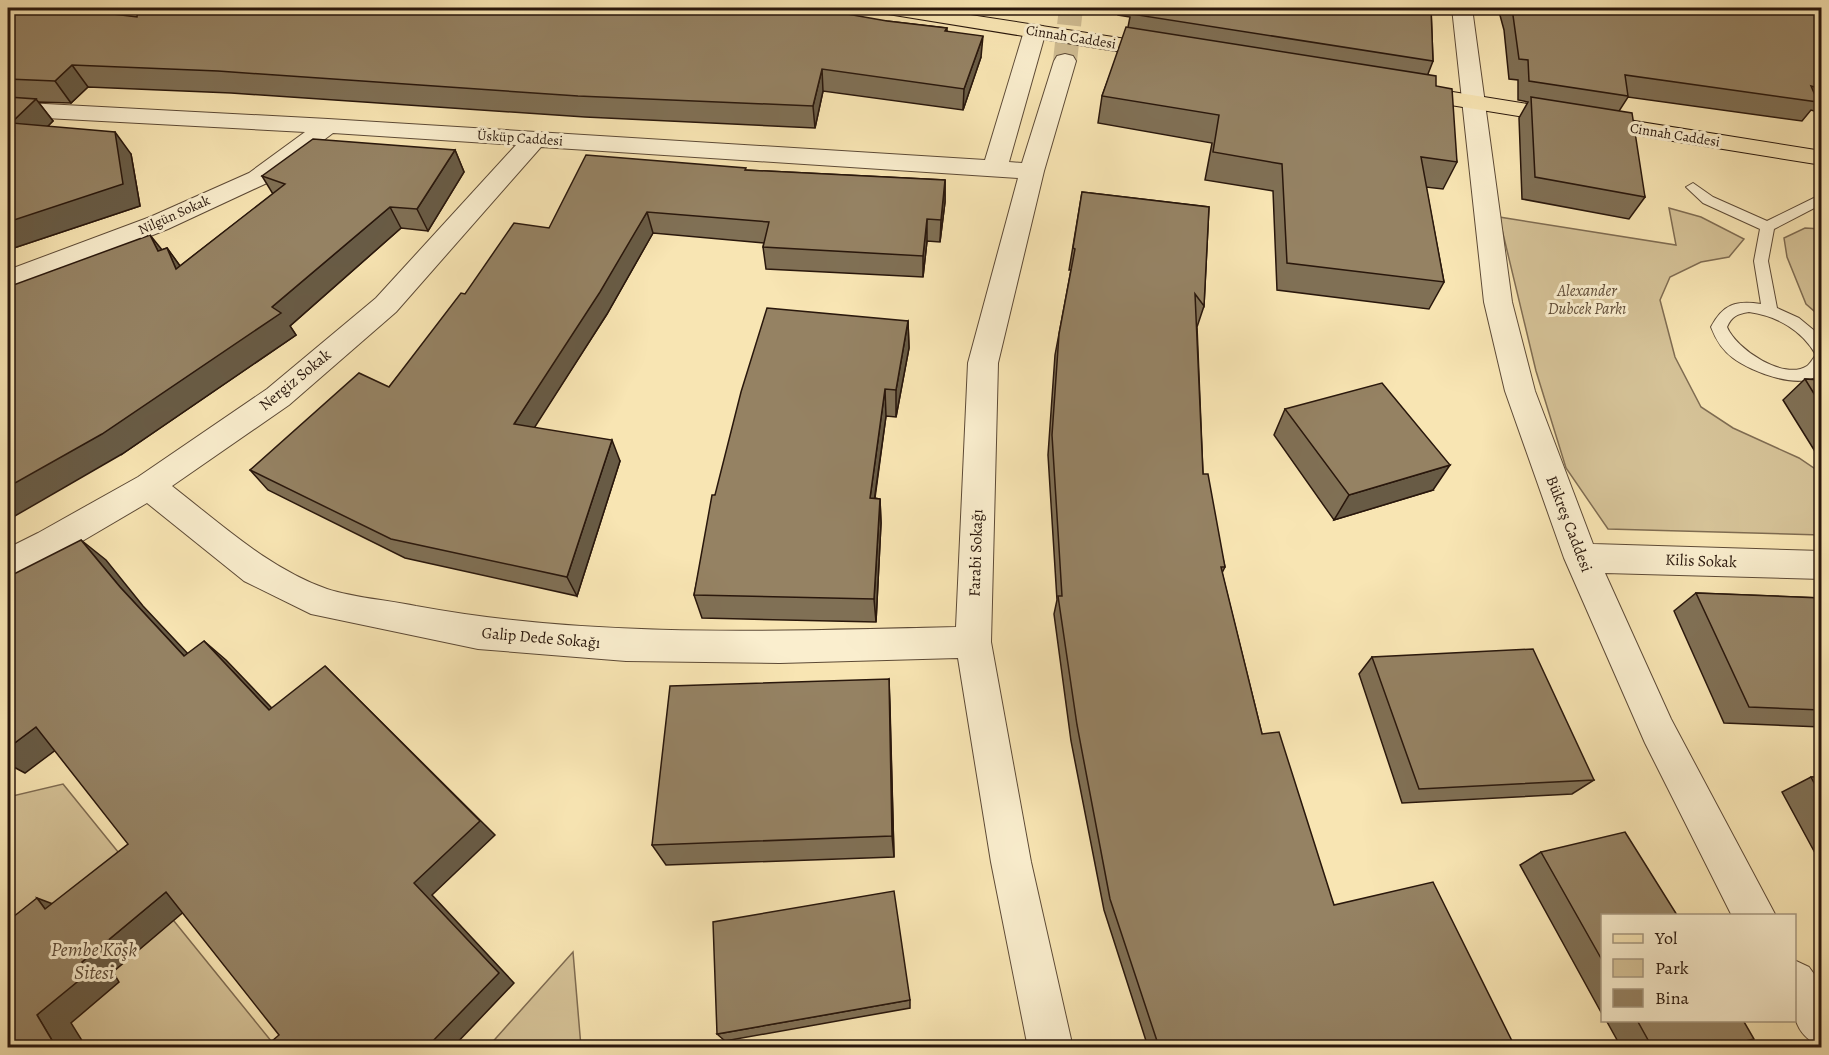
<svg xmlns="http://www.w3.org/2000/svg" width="1829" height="1055" font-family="Alegreya,serif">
  <rect width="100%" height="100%" fill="#f8e5b3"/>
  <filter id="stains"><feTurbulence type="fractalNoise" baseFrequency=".00333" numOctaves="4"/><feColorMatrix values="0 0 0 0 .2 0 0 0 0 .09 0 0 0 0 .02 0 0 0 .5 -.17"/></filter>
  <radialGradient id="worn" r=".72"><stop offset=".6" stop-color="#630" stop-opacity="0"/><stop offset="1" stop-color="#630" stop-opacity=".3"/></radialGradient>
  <g fill="#d5c297" stroke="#7f6c52" stroke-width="1.5">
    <path d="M1669 208 1701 217 1744 239 1729 257 1701 262 1670 277 1660 300 1675 357 1701 407 1733 428 1799 458 1821 473V535L1608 529 1566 468 1536 371 1499 217 1676 245Z"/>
    <path d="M1805 228 1821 229V317L1806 304 1787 257 1784 238Z"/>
    <path d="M63 784 276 1047H8V797Z"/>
    <path d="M573 952 581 1047H488Z"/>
  </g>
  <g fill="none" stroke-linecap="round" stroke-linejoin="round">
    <path stroke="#cfbc92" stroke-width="24" stroke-dasharray="24 12" stroke-linecap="butt" d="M1065 61 1071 8"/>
    <defs>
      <path id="lane" d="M1693 183 1713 197 1767 221 1822 194V204L1774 229 1768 261 1777 308 1799 318 1822 337V371C1805 394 1750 371 1733 358 1722 350 1716 340 1711 327 1723 304 1736 300 1761 304L1754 261 1760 229 1703 203 1686 187ZM1749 312C1777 316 1802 330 1816 355 1813 358 1810 364 1807 366 1784 381 1736 349 1727 327 1732 316 1737 314 1749 312Z"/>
      <g id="street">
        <path d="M1452 8H1472L1512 302 1535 391 1593 544 1822 551V579L1605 573 1671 719 1776 916H1732L1645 743 1564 558 1505 391 1484 302Z"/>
        <path d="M1035 25 1043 26 1046 31 1009 162 1022 163 1054 61 1057 56 1065 54 1073 56 1076 61 1044 171 998 363 991 642 1031 862 1073 1048H1028L991 862 958 658 780 663 626 661 478 649 311 614 244 581 147 503 62 553 8 577V548L38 533 138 477 267 389 376 298 516 145 333 133 267 183 168 229 63 271 8 289V270L150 217 249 173 305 132 8 116V102L328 119 985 160 1024 31 1027 26ZM541 147 1018 178 968 363 956 627C776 631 594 639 416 606 388 600 354 598 327 589 268 568 221 524 172 486L289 405 396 312Z"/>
        <path d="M1794 960 1809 967 1822 985V1047C1784 1031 1794 997 1794 960Z"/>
      </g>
      <g id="primary">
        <path d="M878 8H925L1165 45 1173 47 1176 52 1173 57 1165 59 888 14 881 12Z"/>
        <path d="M1409 85 1822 151V165L1401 97 1398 92 1401 87Z"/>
      </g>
    </defs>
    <use href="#lane" stroke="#5d4a36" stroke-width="2"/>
    <use href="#street" stroke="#5d4a36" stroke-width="2"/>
    <use href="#primary" stroke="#29170c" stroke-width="2"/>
    <use href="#lane" fill="#faeece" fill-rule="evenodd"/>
    <use href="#street" fill="#faeece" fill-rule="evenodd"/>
    <use href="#primary" fill="#f8e5b3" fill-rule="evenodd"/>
  </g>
  <g fill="#807055" stroke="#29170c" stroke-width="1.5">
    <path d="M8 8 137 17 887 21 947 28V31L981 57 963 110 823 91 815 128 585 117 231 93 88 87 71 103 38 102 53 121 48 126 131 154 140 206 8 250Z"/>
    <path d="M1116 8H1431L1433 61 1428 74 1436 86 1457 162 1443 189 1426 187 1444 282 1429 309 1277 290 1273 191 1205 180 1212 143 1098 123 1102 96 1128 27 1130 17 1118 15Z"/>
    <path d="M1498 8H1821V113L1811 110 1802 121 1628 97 1619 111 1645 197 1629 219 1522 199 1519 118 1528 102 1518 100V80L1509 79 1504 30Z"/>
    <path d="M455 150 464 172 428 231 401 228 290 326 296 335 122 454 162 250 167 248 180 266 273 194 262 176Z"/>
    <path d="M746 170 945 180V202L940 242 927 241 923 277 766 269 763 247 764 243 653 233 607 314 534 427 620 461 577 596 405 558 268 490 250 470 389 387 465 294 549 228Z"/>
    <path d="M1082 192 1209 207 1204 306 1197 327V326L1203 474 1225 567 1222 573 1262 734 1334 905 1515 1047H1148L1104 910 1071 741 1054 614 1057 600 1048 455 1055 355 1071 270H1069Z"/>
    <path d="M908 321 909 348 896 417 886 416 875 498 880 499 881 523 876 622 702 618 694 595 715 495Z"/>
    <path d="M1805 379 1821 380V454L1816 453 1783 400Z"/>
    <path d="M1285 409 1433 490 1334 520 1274 435Z"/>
    <path d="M1696 593 1821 598V727L1724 723 1674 611Z"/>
    <path d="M1372 657 1594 780 1572 794 1402 803 1359 674Z"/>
    <path d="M889 679 894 857 666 865 652 845Z"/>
    <path d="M1811 777H1821V864L1782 792Z"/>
    <path d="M1541 852 1602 915V1014L1520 865Z"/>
    <path d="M910 1000V1008L725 1041 717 1034Z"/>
    <path d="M1606 1020H1743L1721 1047H1621Z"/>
  </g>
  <g fill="#685b45" stroke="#29170c" stroke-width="1.5">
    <path d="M983 36 981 57 963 110 964 89Z"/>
    <path d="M72 65 88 87 71 103 55 81Z"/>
    <path d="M822 69 823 91 815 128 813 106Z"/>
    <path d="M36 99 53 121 29 145 11 123Z"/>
    <path d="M115 132 131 154 140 206 8 250V222Z"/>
    <path d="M455 150 464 172 428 231 417 209Z"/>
    <path d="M945 180V202L940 242 941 220Z"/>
    <path d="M390 207 401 228 290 326 296 335 122 454 8 520V487L272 307Z"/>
    <path d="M647 212 653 233 607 314 524 444 514 424Z"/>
    <path d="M927 219V241L923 277V256Z"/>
    <path d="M150 235 167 256 158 251Z"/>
    <path d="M167 248 183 270 176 269Z"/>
    <path d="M908 321 909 348 896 417V390Z"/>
    <path d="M885 389 886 416 871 523 870 498Z"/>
    <path d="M612 440 620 461 577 596 567 577Z"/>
    <path d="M1450 465 1433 490 1334 520 1349 495Z"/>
    <path d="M880 499 881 523 876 622 874 599Z"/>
    <path d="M81 540 106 560 143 606 207 674 184 656 120 587Z"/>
    <path d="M204 641 226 660 290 727 269 710Z"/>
    <path d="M325 666 495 835 432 895 514 983 453 1047H427L414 883Z"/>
    <path d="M889 679 890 706 894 857 892 836Z"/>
    <path d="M36 727 65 743 25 773 8 764V748Z"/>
    <path d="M166 892 193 904 113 972 119 982 71 1023 86 1047H56L37 1015 82 962Z"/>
    <path d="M37 898 69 910 45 909Z"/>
  </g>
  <g fill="#958263" stroke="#29170c" stroke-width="1.5">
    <path d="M8 8H63L137 17 138 8H813L887 21 947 28 945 31 983 36 964 89 822 69 813 106 578 96 218 71 72 65 55 81 8 79Z"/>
    <path d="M1133 8H1431L1433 61 1131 14Z"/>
    <path d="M1512 8H1821V89L1811 86 1818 102 1625 75 1628 96 1529 81 1528 60 1519 59Z"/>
    <path d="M1126 27 1436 76V86L1452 89 1457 162 1421 157 1444 282 1287 263 1282 164 1213 152 1219 115 1102 96Z"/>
    <path d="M8 97 36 99 11 123 115 132 123 184 8 222Z"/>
    <path d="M1531 97 1632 113 1645 197 1535 177Z"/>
    <path d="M313 139 455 150 417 209 390 207 272 307 281 313 102 434 8 487V287L150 235 158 251 167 248 176 269 285 184 262 176Z"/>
    <path d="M586 155 746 168 745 170 945 180 941 220 927 219 923 256 763 247 769 222 647 212 600 292 514 424 612 440 567 577 391 539 250 470 359 373 389 387 461 293 465 294 514 223 549 228Z"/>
    <path d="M1082 192 1209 207 1204 306 1195 294 1203 474H1208L1225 567H1221L1262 734 1279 732 1334 905 1433 882 1515 1047H1159L1110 899 1077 725 1058 596H1062L1052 435 1059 334 1075 249 1073 248Z"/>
    <path d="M767 308 908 321 896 390 885 389 870 498 880 499 874 599 694 595 712 495H715L741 392Z"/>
    <path d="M1805 379 1821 380V405Z"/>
    <path d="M1382 383 1450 465 1349 495 1285 409Z"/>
    <path d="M81 540 120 587 184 656 204 641 269 710 325 666 480 821 414 883 499 973 427 1047H265L279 1035 166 892 82 962 88 973 37 1015 56 1047H8V921L37 898 45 909 128 844 36 727 8 748V577Z"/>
    <path d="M1696 593 1821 598V710L1749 707Z"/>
    <path d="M1533 649 1594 780 1419 789 1372 657Z"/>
    <path d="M889 679 892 836 652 845 670 686Z"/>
    <path d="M1811 777H1821V796Z"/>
    <path d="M1625 832 1677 915H1602V960L1541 852Z"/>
    <path d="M894 891 910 1000 717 1034 713 922Z"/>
    <path d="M1637 1020H1743L1754 1039 1721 1047H1652Z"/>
  </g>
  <g text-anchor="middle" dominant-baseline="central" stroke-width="6" stroke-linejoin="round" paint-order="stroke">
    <g font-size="14" fill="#29170c" stroke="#faeece">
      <text transform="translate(1071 37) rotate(9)">Cinnah Caddesi</text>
      <text transform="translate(1675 135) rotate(9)">Cinnah Caddesi</text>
      <text transform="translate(520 138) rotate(4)">Üsküp Caddesi</text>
      <text transform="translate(174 215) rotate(-24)">Nilgün Sokak</text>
    </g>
    <g font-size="16" font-style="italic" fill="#5d4a36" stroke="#faeece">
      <text x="1587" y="291">Alexander<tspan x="1587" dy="18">Dubcek Parkı</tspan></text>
    </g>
    <g font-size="16" fill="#29170c" stroke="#faeece">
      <text transform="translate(295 380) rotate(-39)">Nergiz Sokak</text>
      <text transform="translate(1569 524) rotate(69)">Bükreş Caddesi</text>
      <text transform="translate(976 553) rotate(-88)">Farabi Sokağı</text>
      <text transform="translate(1701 561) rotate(2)">Kilis Sokak</text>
      <text transform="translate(541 638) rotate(5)">Galip Dede Sokağı</text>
    </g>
    <g font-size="20" font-style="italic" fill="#5d4a36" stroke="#faeece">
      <text x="94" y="949">Pembe Köşk<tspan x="94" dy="23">Sitesi</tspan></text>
    </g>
  </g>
  <rect width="1829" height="1055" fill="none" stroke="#f8e5b3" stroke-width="30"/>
  <rect x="9" y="9" width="1811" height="1037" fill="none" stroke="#29170c" stroke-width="3"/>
  <rect x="15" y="15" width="1799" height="1025" fill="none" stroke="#29170c" stroke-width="1.5"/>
  <rect x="1601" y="914" width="195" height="108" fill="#faeece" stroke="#a69880" stroke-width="1.5"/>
  <rect x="1613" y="934" width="30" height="9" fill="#f8e5b3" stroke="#a69880" stroke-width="1.5"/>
  <text x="1655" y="944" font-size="18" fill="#29170c">Yol</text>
  <rect x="1613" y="959" width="30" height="18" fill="#d5c297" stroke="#a69880" stroke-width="1.5"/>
  <text x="1655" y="974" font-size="18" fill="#29170c">Park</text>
  <rect x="1613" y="989" width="30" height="18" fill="#958263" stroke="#a69880" stroke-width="1.5"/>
  <text x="1655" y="1004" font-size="18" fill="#29170c">Bina</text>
  <rect width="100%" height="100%" filter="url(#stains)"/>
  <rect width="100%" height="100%" fill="url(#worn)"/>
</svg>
